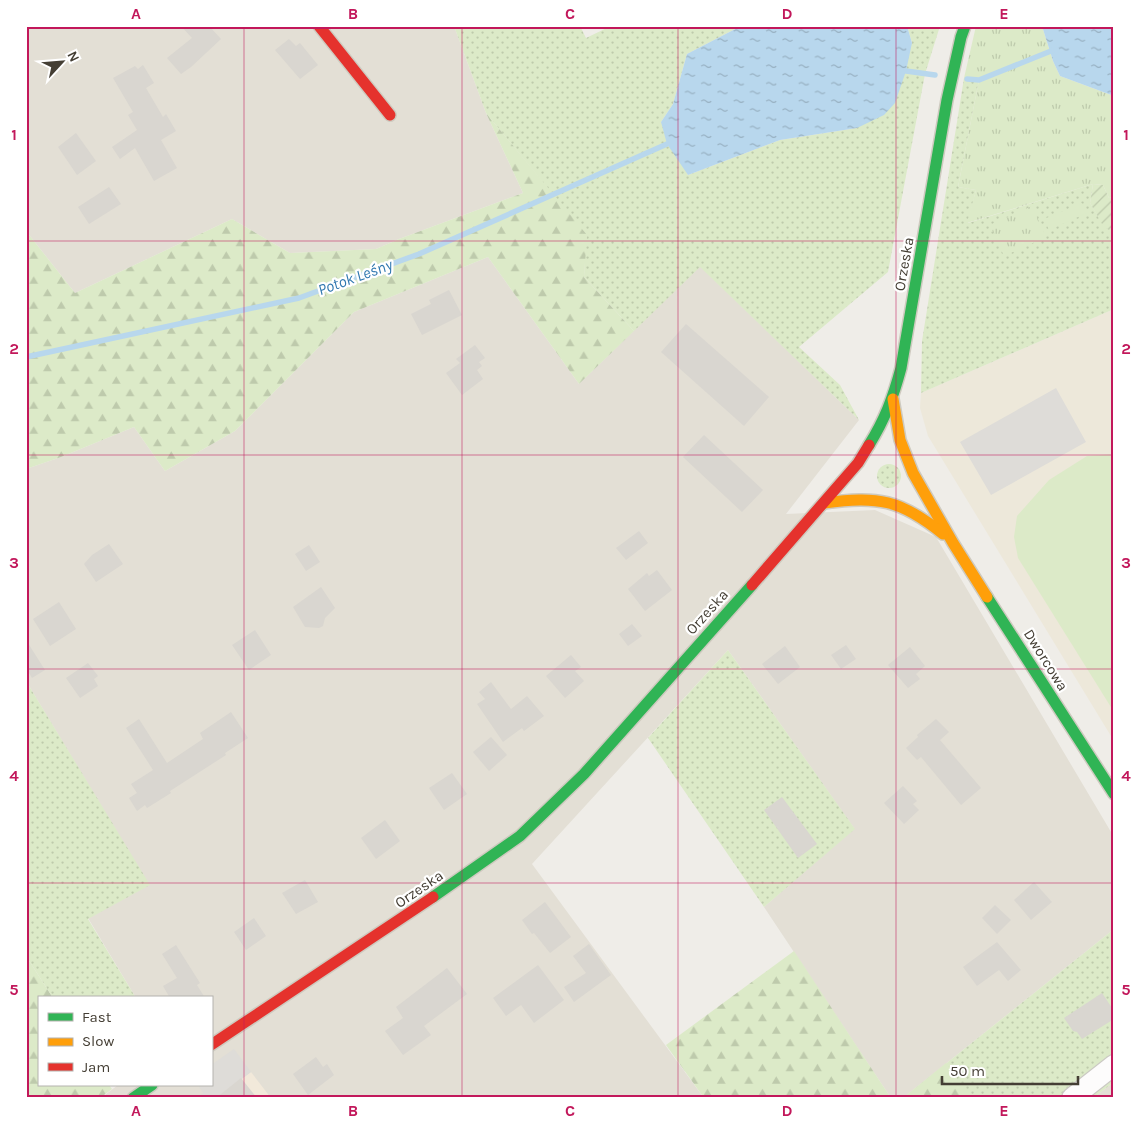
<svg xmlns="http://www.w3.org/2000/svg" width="1140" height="1124" font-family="Karla,sans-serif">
  <defs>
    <pattern id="grass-dots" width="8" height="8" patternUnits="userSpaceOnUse" patternTransform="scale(1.25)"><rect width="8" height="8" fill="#dceac8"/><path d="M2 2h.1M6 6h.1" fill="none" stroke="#becaac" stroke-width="1.8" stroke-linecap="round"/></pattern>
    <pattern id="forest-firs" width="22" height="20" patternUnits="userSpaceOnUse" patternTransform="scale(1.25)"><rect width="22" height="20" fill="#dceac8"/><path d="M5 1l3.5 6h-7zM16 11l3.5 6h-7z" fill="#becaac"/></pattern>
    <pattern id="park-tufts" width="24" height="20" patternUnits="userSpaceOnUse" patternTransform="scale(1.25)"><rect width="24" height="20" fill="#dceac8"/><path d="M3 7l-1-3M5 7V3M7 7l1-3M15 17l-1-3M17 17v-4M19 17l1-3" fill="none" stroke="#becaac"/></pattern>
    <pattern id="garden-furrows" width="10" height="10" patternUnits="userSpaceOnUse" patternTransform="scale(1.25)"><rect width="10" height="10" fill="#dceac8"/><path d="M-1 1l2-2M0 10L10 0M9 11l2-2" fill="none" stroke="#becaac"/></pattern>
    <pattern id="water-ripples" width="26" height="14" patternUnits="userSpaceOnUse" patternTransform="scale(1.25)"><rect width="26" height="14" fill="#b8d7ed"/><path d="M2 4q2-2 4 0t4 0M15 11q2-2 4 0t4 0" fill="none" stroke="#97b0c1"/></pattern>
  </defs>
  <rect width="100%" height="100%" fill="#efede8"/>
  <g fill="#e3dfd5">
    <path d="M26 26H454L486 113 523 193 399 239 376 249 290 253 232 219 75 293 26 231Z"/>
    <path d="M488 257 579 384 700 266 859 420 786 514 875 510 936 537 1114 837V929L903 1098H891L764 907 854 828 728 650 532 864 704 1098H101L118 1085H211V998H136L88 918 149 885 26 681V469L61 457 134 427 165 471 235 431 354 312Z"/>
    <path d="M1114 1082V1098H1093Z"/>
  </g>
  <path fill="#f2e9da" d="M251 1072 271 1098H216Z"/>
  <path fill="#ede8da" d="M1114 309V741L928 436 920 408 921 393Z"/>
  <g fill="url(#grass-dots)">
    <path d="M454 26H580L586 38 611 26H741L687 54 673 104 661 122 688 175 780 140 857 128 912 43 907 26H940L925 74 888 272 799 347 840 385 859 420 700 267 634 331 584 277 586 235 486 113Z"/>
    <path d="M964 78 979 80 958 187 976 190 968 223 1093 184 1090 203 1104 226 1114 233V309L921 393 922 341Z"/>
    <circle cx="889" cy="476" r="12"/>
    <path d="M728 650 855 829 764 907 648 738Z"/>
    <path d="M26 681 150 885 88 919 136 998H53L26 956Z"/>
    <path d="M1114 929V1082L1093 1098H903Z"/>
  </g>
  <g fill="url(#forest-firs)">
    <path d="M486 113 587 235 584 277 634 331 579 384 488 257 354 312 235 431 165 471 134 427 61 457 26 469V231L75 293 232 219 290 253 376 249 399 239 523 193Z"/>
    <path d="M794 951 891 1098H704L666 1045Z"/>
    <path d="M26 956 53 998H39V1085H109L112 1089 100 1098H26Z"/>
    <path d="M946 1063 971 1098H903Z"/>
  </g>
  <g fill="url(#park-tufts)">
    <path d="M976 26H1042L1053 61 1060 76 1114 96V197L1109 198 1103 185 1093 184 967 223 976 190 958 187 979 80 964 78Z"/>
    <path d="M1032 206 1046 237 1004 256 990 225Z"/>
  </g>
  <path fill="url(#garden-furrows)" d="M1093 184 1103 185 1109 198 1114 197V233L1104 227 1090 203Z"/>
  <g fill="#dceac8">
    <path d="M1082 203 1087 213 1049 230 1044 219Z"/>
    <path d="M1114 454V712L1018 558 1014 537 1017 516 1049 480 1087 456Z"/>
  </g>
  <g fill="#dedcd8">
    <path d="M1056 388 1086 442 991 495 960 442Z"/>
    <path d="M234 1049 251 1072 216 1098H197L203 1093 198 1085H211V1065Z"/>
  </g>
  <g fill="url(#water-ripples)">
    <path d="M741 26H907L912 43 906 71 895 103 884 115 857 128 780 140 688 175 667 144 661 122 673 104 687 54Z"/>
    <path d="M1042 26H1114V96L1060 76 1053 61Z"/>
  </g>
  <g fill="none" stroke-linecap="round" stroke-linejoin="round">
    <g stroke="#b8d7ed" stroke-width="5.5">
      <path d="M906 71 935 75"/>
      <path d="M967 79 979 80 1056 49"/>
      <path d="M26 357 299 298 419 254 667 144"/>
    </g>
  </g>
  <g fill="#d9d6d0">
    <path d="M181 26H209L221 39 191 67 181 74 167 58 192 38Z"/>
    <path d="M289 39 296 46 300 43 318 65 300 79 275 50Z"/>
    <path d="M143 65 154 83 146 88 163 117 166 114 176 131 161 140 177 168 154 181 135 148 120 159 112 147 137 130 128 115 133 112 113 78 135 66 138 69Z"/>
    <path d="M76 133 96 161 77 175 58 147Z"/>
    <path d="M109 187 121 204 89 224 78 207Z"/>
    <path d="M449 290 462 315 422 335 411 314 431 304 429 300Z"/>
    <path d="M686 324 769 397 744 426 661 352Z"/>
    <path d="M475 345 485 358 479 362 482 366 477 370 483 379 462 395 446 373 460 363 456 359Z"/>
    <path d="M704 435 763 490 742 512 683 457Z"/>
    <path d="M639 531 648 543 626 560 616 548Z"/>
    <path d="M109 544 123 564 96 582 84 564 92 555Z"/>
    <path d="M309 545 320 562 306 571 295 554Z"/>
    <path d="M657 570 672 590 645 611 628 589 647 573 649 576Z"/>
    <path d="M321 587 335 608 325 618 323 626 319 628 305 627 293 607Z"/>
    <path d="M59 602 76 629 50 646 33 619Z"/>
    <path d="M632 624 642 636 628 646 619 634Z"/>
    <path d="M255 630 271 655 249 670 232 645Z"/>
    <path d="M26 640 45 670 32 678 26 668Z"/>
    <path d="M846 645 856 659 841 669 831 655Z"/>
    <path d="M785 646 800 667 778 684 762 664Z"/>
    <path d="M910 647 925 666 916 674 920 679 908 688 888 665Z"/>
    <path d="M571 655 581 667 575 671 584 681 565 698 546 676Z"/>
    <path d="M88 663 98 676 94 679 98 686 80 698 66 678Z"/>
    <path d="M491 682 511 709 527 696 544 716 524 731 522 728 503 742 477 704 485 699 479 692Z"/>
    <path d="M231 712 248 738 225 753 226 755 170 791 171 793 147 808 145 805 137 811 129 798 137 793 131 784 153 770 126 728 139 719 167 763 203 739 200 733Z"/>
    <path d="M936 719 949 732 940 740 981 788 961 805 921 757 917 760 906 748 918 737 917 735Z"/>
    <path d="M491 737 507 755 489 771 473 752Z"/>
    <path d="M452 773 467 794 444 810 429 788Z"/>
    <path d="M903 786 917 801 913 804 919 810 904 824 884 803Z"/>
    <path d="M782 797 817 844 798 858 764 810Z"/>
    <path d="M385 820 400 841 376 859 361 838Z"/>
    <path d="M305 880 318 902 296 914 282 893Z"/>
    <path d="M1034 882 1052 902 1031 920 1014 900Z"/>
    <path d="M545 902 571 937 550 953 534 933 532 934 522 920Z"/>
    <path d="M995 905 1011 920 997 934 982 918Z"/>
    <path d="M254 918 266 936 246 950 234 932Z"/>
    <path d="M997 942 1021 970 1008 981 999 970 977 986 963 967Z"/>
    <path d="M589 944 611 975 574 1002 564 987 586 973 573 956Z"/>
    <path d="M176 945 200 983 197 985 205 998H170L163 986 177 978 162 954Z"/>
    <path d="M538 965 564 1000 534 1023 521 1005 506 1016 493 998Z"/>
    <path d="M447 968 467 994 424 1026 431 1035 403 1055 385 1031 403 1018 396 1007Z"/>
    <path d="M1102 993 1114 1011V1019L1082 1039 1077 1032 1073 1031 1064 1018Z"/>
    <path d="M316 1057 323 1067 327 1064 334 1075 308 1095 293 1074Z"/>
    <path d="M241 1078 257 1098H216Z"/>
  </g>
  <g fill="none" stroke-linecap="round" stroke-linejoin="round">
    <defs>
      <path id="street" d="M1072 1098 1114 1065"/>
      <g id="fast">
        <path d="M869 445C885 419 893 398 901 368L947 100 961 37 965 26"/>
        <path d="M987 597 1114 794"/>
        <path d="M433 897 520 836 584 774 752 585"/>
        <path d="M133 1098 152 1085"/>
      </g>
      <g id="slow">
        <path d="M893 399 900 440 913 473 953 543 987 597"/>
        <path d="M824 503C878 496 900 499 943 534"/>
      </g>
      <g id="jam">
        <path d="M319 26 390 115"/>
        <path d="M752 585 858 463 869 445"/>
        <path d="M211 1045 433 897"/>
      </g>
    </defs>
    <use href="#street" stroke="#cbc9c4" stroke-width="22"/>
    <use href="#fast" stroke="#cecabf" stroke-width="14"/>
    <use href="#slow" stroke="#cecabf" stroke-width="14"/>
    <use href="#jam" stroke="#cecabf" stroke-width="14"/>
    <use href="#street" stroke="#fdfcfc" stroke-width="20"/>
    <use href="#fast" stroke="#30b455" stroke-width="11"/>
    <use href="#slow" stroke="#ff9f0a" stroke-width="11"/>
    <use href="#jam" stroke="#e5322d" stroke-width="11"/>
  </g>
  <path fill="none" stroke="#c2185b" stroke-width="1" stroke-opacity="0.55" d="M244 26V1098M462 26V1098M678 26V1098M896 26V1098M26 241H1114M26 455H1114M26 669H1114M26 883H1114"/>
  <g text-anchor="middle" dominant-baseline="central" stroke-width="4.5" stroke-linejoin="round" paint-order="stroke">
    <g font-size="15" fill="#443e34" stroke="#fff">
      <text transform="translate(904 264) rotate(-80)">Orzeska</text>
      <text transform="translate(707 612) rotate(-48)">Orzeska</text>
      <text transform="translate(1046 660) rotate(58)">Dworcowa</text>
      <text transform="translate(419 889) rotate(-34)">Orzeska</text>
    </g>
    <g font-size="16" font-style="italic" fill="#2f77af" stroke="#fff">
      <text transform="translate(355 277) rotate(-20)">Potok Leśny</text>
    </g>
  </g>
  <rect width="1140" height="1124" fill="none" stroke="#ffffff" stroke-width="55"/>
  <rect x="38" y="996" width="175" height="90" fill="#ffffff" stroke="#b4b2ae"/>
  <rect x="48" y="1013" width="25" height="8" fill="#30b455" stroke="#b4b2ae"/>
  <text x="82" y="1022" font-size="15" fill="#443e34">Fast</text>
  <rect x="48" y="1038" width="25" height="8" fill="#ff9f0a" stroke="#b4b2ae"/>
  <text x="82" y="1046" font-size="15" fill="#443e34">Slow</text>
  <rect x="48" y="1063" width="25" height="8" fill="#e5322d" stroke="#b4b2ae"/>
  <text x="82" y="1072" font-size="15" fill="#443e34">Jam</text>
  <g transform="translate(62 62) rotate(64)" stroke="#ffffff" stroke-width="4" paint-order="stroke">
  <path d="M0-4L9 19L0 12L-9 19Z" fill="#443e34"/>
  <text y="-8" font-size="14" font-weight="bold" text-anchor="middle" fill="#443e34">N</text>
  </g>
  <path d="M942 1076v8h136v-8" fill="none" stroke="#443e34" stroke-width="2.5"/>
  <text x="950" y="1076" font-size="15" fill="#443e34" stroke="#ffffff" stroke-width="4" paint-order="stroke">50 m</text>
  <rect x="28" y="28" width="1084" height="1068" fill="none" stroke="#c2185b" stroke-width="2"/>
  <g font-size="16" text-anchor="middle" font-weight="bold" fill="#c2185b">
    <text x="136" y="19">A</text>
    <text x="353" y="19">B</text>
    <text x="570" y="19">C</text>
    <text x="787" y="19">D</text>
    <text x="1004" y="19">E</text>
    <text x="14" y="140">1</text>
    <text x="1126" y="140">1</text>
    <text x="14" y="354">2</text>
    <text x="1126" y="354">2</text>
    <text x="14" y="568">3</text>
    <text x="1126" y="568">3</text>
    <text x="14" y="781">4</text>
    <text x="1126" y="781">4</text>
    <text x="14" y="995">5</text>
    <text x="1126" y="995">5</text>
    <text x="136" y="1116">A</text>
    <text x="353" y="1116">B</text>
    <text x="570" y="1116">C</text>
    <text x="787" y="1116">D</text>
    <text x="1004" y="1116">E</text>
  </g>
</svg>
